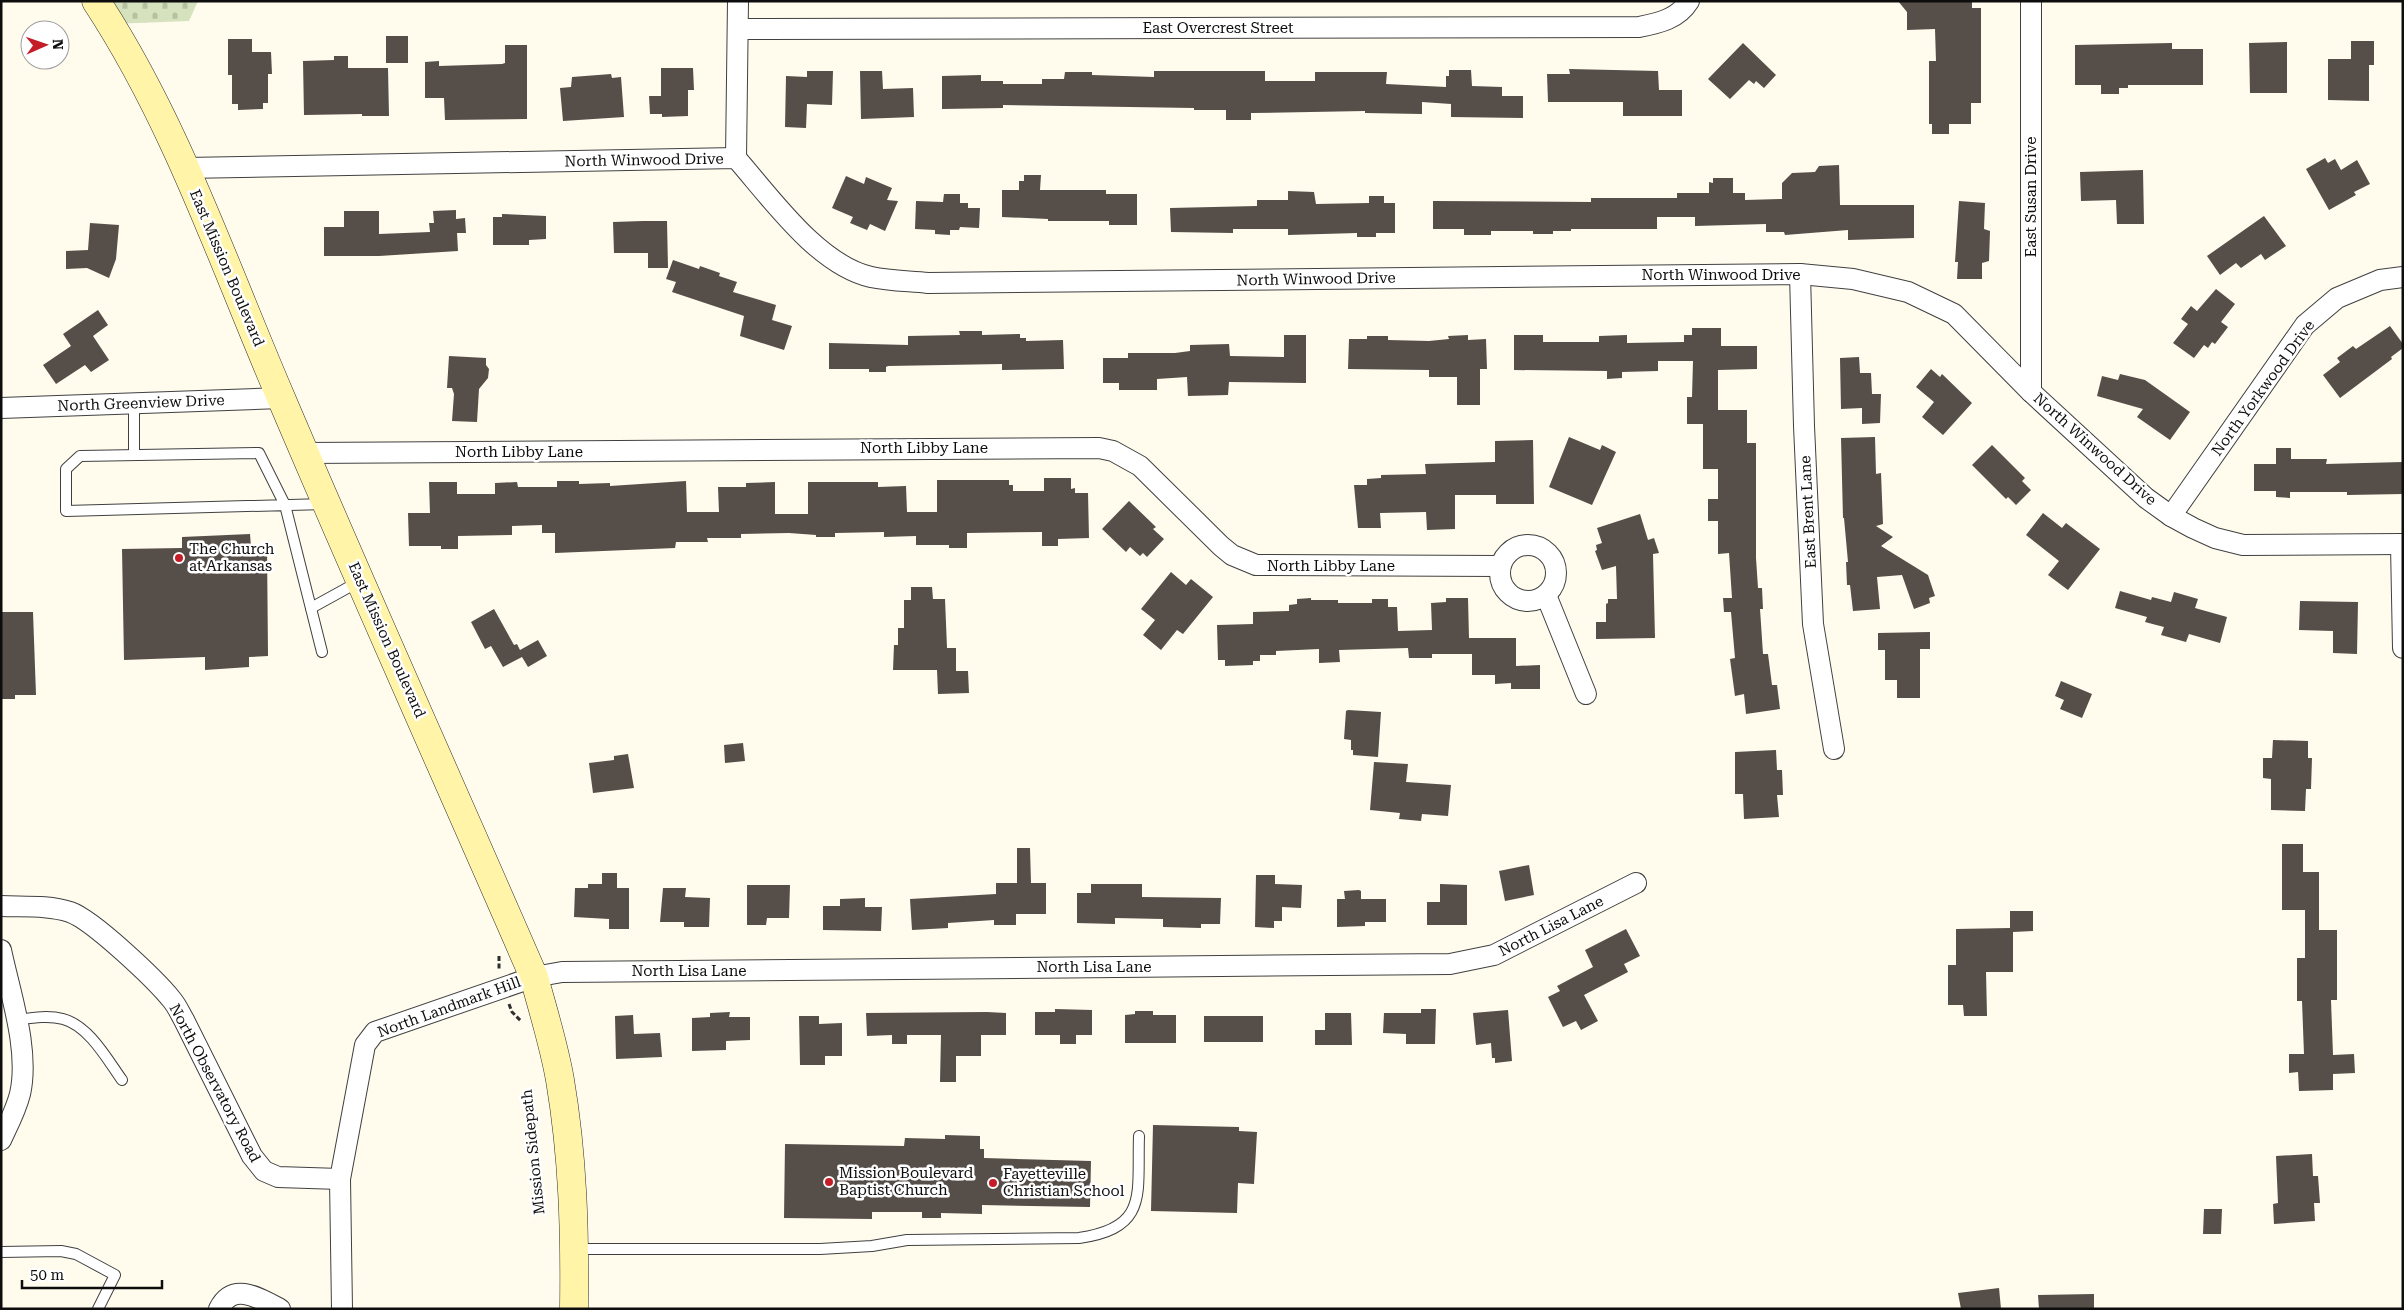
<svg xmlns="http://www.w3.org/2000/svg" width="2404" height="1310" font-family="'Roboto Serif',serif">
  <defs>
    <pattern id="cemetery-stones" width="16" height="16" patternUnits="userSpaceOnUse" patternTransform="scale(1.25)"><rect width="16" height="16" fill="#d6e2bd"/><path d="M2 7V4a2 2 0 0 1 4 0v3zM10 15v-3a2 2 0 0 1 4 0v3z" fill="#b6c1a1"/></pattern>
  </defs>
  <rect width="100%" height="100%" fill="#fffbed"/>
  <path fill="url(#cemetery-stones)" d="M96 1H198L189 21 111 24Z"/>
  <g fill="#564e49">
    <path d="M1898 1H1972V8H1981V103H1971V124H1949V134H1932V124H1929V61H1936L1935 29 1907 30V12Z"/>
    <rect x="386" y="36" width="22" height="27"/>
    <path d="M228 39H252V52H271L272 74H268V103H263V109L238 110V104H232V75H228Z"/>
    <path d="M2351 41H2374V65H2369V101L2328 100V59H2351Z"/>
    <path d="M2287 42V93H2250L2249 43Z"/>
    <path d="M1743 43 1776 75 1764 88 1756 81 1754 84 1749 80 1730 99 1708 79Z"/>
    <path d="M2172 43V49H2203V85H2128V88H2119V94H2101V85H2075V45Z"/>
    <path d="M505 45H527V119L445 120 444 98H425V62L439 61V66L502 64 505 63Z"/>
    <path d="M334 56H348V68H388L389 116H362V114L304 115 303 61 334 60Z"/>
    <path d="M661 68H693L694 90H688V116L662 117V114H650L649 96H661Z"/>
    <path d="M1569 69 1658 71 1659 90H1682V116H1623V102H1548L1547 74H1570Z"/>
    <path d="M1449 70H1471L1472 86 1502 87V96H1523V118L1451 117V104L1422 102V114L1365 113V111L1251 113V120H1226V110H1194V108L1003 105V108L942 109V76L981 75V81H1003V84H1042V79H1064L1065 72H1092V75L1154 77V71H1265V81H1315V72H1387L1386 84 1446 87V76H1449Z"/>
    <path d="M807 71H833L832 105 807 104 806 128 785 127 786 76 807 77Z"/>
    <path d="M860 71H882L883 89 913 88 914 117 861 119Z"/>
    <path d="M611 74 612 78 621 77 624 117 563 121 560 88 571 87 572 77Z"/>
    <path d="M2325 158 2328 163 2335 159 2341 170 2357 160 2370 184 2354 192 2356 195 2329 210 2306 169Z"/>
    <path d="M1839 165 1840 205H1914V238L1848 240V230L1785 235 1784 232H1766V224L1695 226V217H1657V229H1571V231H1553V234H1533V231H1491V235H1464V229H1433V201L1591 202V198H1677V193H1709V182L1713 183V178H1733V193H1745V200L1782 199V183L1792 173 1815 172 1819 166Z"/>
    <path d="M2143 170 2144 224H2117L2116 200 2081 201 2080 172Z"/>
    <path d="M1024 175H1041L1040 190H1106V194H1137V225H1109V221H1048V219L1002 217V190H1019V181H1024Z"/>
    <path d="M846 176 864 184 866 177 892 188 887 200 898 201 885 231 870 224 867 230 850 223 853 217 832 208Z"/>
    <path d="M1288 191 1314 192 1316 204 1369 203V196H1384V203H1395V233H1376V237H1357V233L1288 235V229H1233V233L1171 232 1170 208 1257 206V200H1288Z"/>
    <path d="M944 194H960V203H968V208H980L979 228 960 227 959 230H950V235L935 234V230L915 229 916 201 943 202Z"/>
    <path d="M1959 201 1985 203 1984 229 1990 231 1989 261 1982 263V279H1957L1958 262H1955Z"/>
    <path d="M456 210V219L465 218 466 233H457L458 251 379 256H324V227H344V211H379V234L430 232 429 223H434L433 211Z"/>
    <path d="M502 214 546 216V239L529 240V245H493V217H502Z"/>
    <path d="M2264 216 2286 246 2265 260 2261 254 2241 268 2236 263 2220 275 2207 256Z"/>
    <path d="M643 221H667L668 268H648V253H614L613 222Z"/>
    <path d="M90 223 119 225 116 259 109 278 87 268 66 269V251L88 250Z"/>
    <path d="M673 260 699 269 700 266 720 273 719 276 737 282 733 292 776 305 772 320 792 326 784 350 740 336 744 316 672 292 676 282 666 279Z"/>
    <path d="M2216 289 2235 304 2221 322 2228 327 2215 344 2212 342 2208 348 2204 345 2194 358 2173 343 2188 324 2181 319 2191 306 2197 311Z"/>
    <path d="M98 310 108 325 93 336 109 360 91 372 85 365 56 384 43 365 71 346 63 334Z"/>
    <path d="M2390 326 2403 344V348L2391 357 2392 359 2340 398 2323 375 2340 362 2337 358 2353 346 2356 349Z"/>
    <path d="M1692 328H1721V346H1757V369L1718 370V410H1747V443H1756V558L1758 588H1762L1763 609H1760L1763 654H1768L1772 685H1777L1780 709 1746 714 1744 694 1735 696 1730 659 1735 658 1731 612H1724L1723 598H1732L1729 553 1718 554V521H1708V499H1718V469H1703V424H1687V397H1692L1693 361H1658V371L1622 372V378L1607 379V371L1514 370V335H1543V342H1599V336L1627 335V343L1684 342V335H1692Z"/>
    <path d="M959 331H982V335L1020 334V338H1026V341L1063 340 1064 369 1002 370V364L888 366 886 367V372H869V369H829V343L908 345V336L960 335Z"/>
    <path d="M1284 335H1306V383L1229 382 1228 395 1188 396 1187 377 1157 379V390H1119V383H1103V358H1128V353H1175L1190 351V345L1229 344 1230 356 1284 357Z"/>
    <path d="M1468 335V340L1486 339 1487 369H1480V405H1457V377H1429V370L1348 369 1349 339H1367V336H1388V340L1429 341 1449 339 1448 336Z"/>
    <path d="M449 356 486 358V365L489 369 488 378 479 389 477 422 452 421 454 394 452 388H447Z"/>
    <path d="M1859 357 1860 373H1871L1872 394H1881L1880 423 1862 424V408L1841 409 1840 358Z"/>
    <path d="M1931 369 1940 377 1942 374 1972 403 1943 435 1922 417 1934 402 1916 387Z"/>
    <path d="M2120 374 2145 380 2190 412 2170 440 2137 417 2143 409 2097 396 2102 376 2118 380Z"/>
    <path d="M1569 437 1600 450 1602 445 1616 452 1592 505 1549 487Z"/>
    <path d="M1875 437 1876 474 1881 473 1883 524 1876 526 1893 537 1881 546 1928 575 1935 596 1929 598 1930 603 1914 609 1902 575 1877 577 1880 609 1853 611 1850 585H1847L1846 562H1848L1844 518H1843L1841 438Z"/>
    <path d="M1533 440 1534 504H1496V495H1455V529L1427 530 1426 512 1380 513 1381 528H1358L1354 485H1367V479L1381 478V475L1426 474 1425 464 1495 462V441Z"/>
    <path d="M1992 445 2025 478 2022 481 2031 490 2016 505 2008 497 2006 499 1972 465Z"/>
    <path d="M2276 448H2291V459H2327L2326 464 2403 462V494L2347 495V492H2290V498L2276 497V491H2254V464H2276Z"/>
    <path d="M1044 478H1071V489L1075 488V493H1088L1089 538 1058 539V546H1042V532L967 533V548H949V545H916V536L884 537V532L835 533V537H816V535L789 533 741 534V538H707L708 542H676L675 548 555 553V533H542V525L512 526V535L458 536V549H441V546H409L408 513H430L429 482H457V494H495V483L517 482 518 487H557V481H579V484L610 483V486L686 481 687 512H719L718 487H746V483L775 482V514H808V482H878V487L906 486 907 512H937V480H1009V485H1013V491H1044Z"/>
    <path d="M1129 501 1156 527 1153 529 1164 539 1147 557 1143 553 1140 556 1130 547 1126 552 1102 529Z"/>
    <path d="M2043 513 2062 528 2066 523 2100 549 2068 590 2048 575 2059 561 2026 535Z"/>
    <path d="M1640 514 1648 540 1654 538 1659 553 1653 554 1655 638 1596 639V622H1606V604L1608 603V599H1617L1616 566 1602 570 1595 551 1597 550 1596 545 1602 543 1597 528Z"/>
    <path d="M250 534 251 547H267L268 656 249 657V667L205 670V657L124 660 122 549 182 548V537Z"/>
    <path d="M1171 572 1186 585 1191 579 1213 597 1183 634 1177 630 1161 650 1143 635 1155 620 1141 609Z"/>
    <path d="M911 587H932L933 599H945L947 648H956V671H968L969 693 938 694 937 670H893L894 645H898V628H904V600H911Z"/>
    <path d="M2120 591 2151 600 2152 597 2171 602 2174 592 2198 599 2195 608 2227 617 2220 643 2189 634 2186 642 2161 635 2164 627 2145 622 2147 617 2115 608Z"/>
    <path d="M1311 598V600H1338V603H1372V599H1388V607H1397L1398 631 1432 630 1431 603 1446 602V598H1468L1469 638H1516V666L1540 665V689H1511V683L1495 684V675H1472V654H1432V658H1409L1408 648 1339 650 1340 662 1319 663V649L1276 651V655H1260V661H1253V665L1225 666V660H1218L1217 625 1253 624V612L1289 611V605L1297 604V599Z"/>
    <path d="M2300 601 2358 602 2357 654 2333 653V631L2299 630Z"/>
    <path d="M494 609 514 645 517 644 520 650 538 640 547 656 528 667 522 657 503 667 491 646 485 649 471 622Z"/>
    <path d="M1 612H33L36 695H15V699H1Z"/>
    <path d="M1930 632V649H1920V698H1897V680H1885V650H1878V633Z"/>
    <path d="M2061 681 2092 694 2082 718 2060 709 2064 700 2055 696Z"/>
    <path d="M1348 710 1381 712 1378 757 1353 755V750H1351V740L1344 739 1346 711Z"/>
    <path d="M2273 740 2308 741V758H2312L2311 789H2306L2305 811 2271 810V779L2263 778V758H2272Z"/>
    <path d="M743 743 745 761 725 763 724 745Z"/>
    <path d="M1776 750 1777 770H1782L1783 795H1777L1779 817 1744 819 1743 794H1735V752Z"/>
    <path d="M628 754 634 788 593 793 589 763 614 760V756Z"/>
    <path d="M1374 762 1408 764 1406 782 1451 785 1448 816 1422 814 1421 821 1399 819 1400 813 1370 810Z"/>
    <path d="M2282 844H2303V872H2319V930H2337V1000H2331L2333 1055 2354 1054 2355 1073 2333 1074V1090L2299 1091 2298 1072 2289 1073V1054H2304L2302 1001H2297V958H2305V910H2282Z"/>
    <path d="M1017 848H1030L1031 883H1046V914H1016V925H994V920L948 923V928L912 930 910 899 996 894V883H1017Z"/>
    <path d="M1529 865 1534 895 1505 901 1499 871Z"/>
    <path d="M602 873H617V888H629V929H609V919L574 917 575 888H588V884H602Z"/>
    <path d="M1256 875H1275V884L1302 885 1301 908 1282 907V921H1274V928L1255 927Z"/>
    <path d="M1091 884H1142V897L1221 898 1220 924H1201V928L1163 927V919L1115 918V924L1077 923V893H1091Z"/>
    <path d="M1440 884 1467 885V925H1427V902H1440Z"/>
    <path d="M747 885H790L789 918H767L766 925H747Z"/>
    <path d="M663 888H686L685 897 710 898 709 927H684V922H660Z"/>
    <path d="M1359 890 1361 891V899H1386V922H1365V926L1337 927V899H1345L1344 891Z"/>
    <path d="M865 898V907H882L881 931 823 930V906H840V899Z"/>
    <path d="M2010 911H2033V931L2013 932V972H1986L1987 1016H1964L1963 1005H1948V965H1956V929L2010 928Z"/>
    <path d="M1626 929 1640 956 1624 964 1628 972 1584 995 1598 1021 1581 1030 1576 1021 1563 1027 1548 997 1560 991 1557 986 1593 967 1585 950Z"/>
    <path d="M1055 1009 1092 1010V1035H1076V1044H1060V1035H1035V1012H1055Z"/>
    <path d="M1421 1009H1436L1435 1044H1406V1034L1383 1033 1384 1013H1421Z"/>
    <path d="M1508 1010 1512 1061 1495 1063V1058H1492L1491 1043 1476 1045 1473 1013Z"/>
    <path d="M1135 1011H1153V1015H1176V1043H1125V1015L1135 1014Z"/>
    <path d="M730 1012 729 1017H750V1040L726 1041V1050L692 1051V1018L710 1017V1013Z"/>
    <path d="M987 1012 1006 1013V1035H981V1056H956V1082H940L941 1035H907V1044H892V1035L867 1036 866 1013Z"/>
    <path d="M1325 1013H1351L1352 1045H1315V1030H1325Z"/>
    <path d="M633 1015 634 1034 660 1033 662 1057 616 1059 615 1016Z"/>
    <path d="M799 1016H819V1024L842 1023V1056H825V1065H800Z"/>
    <rect x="1204" y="1016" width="59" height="26"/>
    <path d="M1153 1125 1239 1127V1131L1257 1132 1254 1184 1238 1183 1237 1213 1151 1211Z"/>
    <path d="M945 1135 980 1136V1149H984V1158L1091 1161 1090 1207 982 1205V1214L941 1213V1218H922V1212H872V1219L784 1218 785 1144 904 1146 905 1138 945 1139Z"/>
    <path d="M2312 1154 2313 1176H2318L2320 1203H2314L2315 1221 2274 1224 2273 1204 2278 1203 2276 1156Z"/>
    <path d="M2204 1209H2222L2221 1234H2203Z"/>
    <path d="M1999 1288 2001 1309H1961L1958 1293Z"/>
    <path d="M2094 1294V1309H2039L2038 1295Z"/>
  </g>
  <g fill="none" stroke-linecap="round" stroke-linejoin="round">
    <defs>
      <g id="service">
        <path d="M134 455V403"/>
        <path d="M311 608 360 581"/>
        <path d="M322 652 285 505 259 453 80 456 66 469V511L325 504"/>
        <path d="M16 1020C31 1018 48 1015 63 1019 89 1026 107 1059 122 1080"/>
        <path d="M576 1249H820L872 1246 907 1240 1079 1238C1149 1228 1137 1194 1139 1136"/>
        <path d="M1 1252 61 1251 76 1254 115 1275 98 1309"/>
      </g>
      <g id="minor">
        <path d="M739 29 1639 27C1659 23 1678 19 1689 1"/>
        <path d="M736 158 738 1"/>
        <path d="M185 168 736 158C771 198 818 265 871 277 890 281 910 281 928 283L1800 274 1853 279 1908 292 1954 314 2031 392 2146 498 2171 516 2193 528 2215 538 2243 545 2403 544"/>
        <path d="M1800 274 1804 426 1813 624 1834 749"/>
        <path d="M2031 392V1"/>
        <path d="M1 408 281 398"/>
        <path d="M305 453 1099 448 1113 451 1140 466 1221 546 1232 555 1256 565 1500 566"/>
        <path d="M2171 516 2305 325 2337 298 2380 280 2403 277"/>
        <circle cx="1528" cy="573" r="28"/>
        <path d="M2401 545 2403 648"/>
        <path d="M1546 595 1586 694"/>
        <path d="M1 906C24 907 48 905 70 912 93 920 156 980 172 1000 177 1006 180 1013 184 1020L252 1156 264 1171 278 1177 340 1179"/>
        <path d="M1 950C10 993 30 1050 20 1094 16 1110 8 1125 1 1140"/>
        <path d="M219 1309C233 1281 259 1298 280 1309"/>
        <path d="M342 1309 340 1179 365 1045 375 1032 534 977 562 972 1450 964 1494 955 1636 883"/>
      </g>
      <path id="secondary" d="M96 1C177 124 224 266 282 400 364 593 450 784 534 977 543 1011 554 1045 560 1080 573 1157 575 1231 574 1309"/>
    </defs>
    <use href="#service" stroke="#404040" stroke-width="12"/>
    <use href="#minor" stroke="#404040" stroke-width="22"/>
    <use href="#secondary" stroke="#2f2f2f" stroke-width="29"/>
    <g stroke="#2f2f2f" stroke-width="3" stroke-dasharray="5 2.5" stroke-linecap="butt">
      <path d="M499 956V969"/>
      <path d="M509 1004 512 1012 521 1021"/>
    </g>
    <use href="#service" stroke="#fff" stroke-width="10"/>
    <use href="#minor" stroke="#fff" stroke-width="20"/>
    <use href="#secondary" stroke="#fff4a8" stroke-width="28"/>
  </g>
  <g fill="#c41d28" stroke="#fff" stroke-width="2">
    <circle cx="179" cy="558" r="5"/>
    <circle cx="829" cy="1182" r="5"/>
    <circle cx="993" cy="1183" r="5"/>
  </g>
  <g text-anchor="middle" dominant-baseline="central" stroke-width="5" stroke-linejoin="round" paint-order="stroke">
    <g font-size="15" fill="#0d0d0d" stroke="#fff">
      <text x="1218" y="28">East Overcrest Street</text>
      <text transform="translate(644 160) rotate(-1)">North Winwood Drive</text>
      <text transform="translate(2031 197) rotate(-90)">East Susan Drive</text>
      <text transform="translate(227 268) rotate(67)">East Mission Boulevard</text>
      <text x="1721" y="275">North Winwood Drive</text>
      <text transform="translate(1316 279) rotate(-1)">North Winwood Drive</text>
      <text transform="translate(2263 388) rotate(-54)">North Yorkwood Drive</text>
      <text transform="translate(141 403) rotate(-2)">North Greenview Drive</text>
      <text x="924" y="448">North Libby Lane</text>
      <text transform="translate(2095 449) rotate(42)">North Winwood Drive</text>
      <text x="519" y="452">North Libby Lane</text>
      <text transform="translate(1808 512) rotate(-93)">East Brent Lane</text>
      <text x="1331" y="566">North Libby Lane</text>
      <text transform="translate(387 640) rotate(66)">East Mission Boulevard</text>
      <text transform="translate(1551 926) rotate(-27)">North Lisa Lane</text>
      <text x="1094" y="967">North Lisa Lane</text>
      <text x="689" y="971">North Lisa Lane</text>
      <text transform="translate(449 1007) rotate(-20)">North Landmark Hill</text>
      <text transform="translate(215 1083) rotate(62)">North Observatory Road</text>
      <text transform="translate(533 1152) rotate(-96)">Mission Sidepath</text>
    </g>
    <g font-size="15" fill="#0d0d0d" stroke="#fff" text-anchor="start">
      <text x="189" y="549">The Church<tspan x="189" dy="17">at Arkansas</tspan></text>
      <text x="839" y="1173">Mission Boulevard<tspan x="839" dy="17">Baptist Church</tspan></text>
      <text x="1003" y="1174">Fayetteville<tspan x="1003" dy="17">Christian School</tspan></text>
    </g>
  </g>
  <rect width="2404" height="1310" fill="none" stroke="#0d0d0d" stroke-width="5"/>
  <g transform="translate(45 45) rotate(88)"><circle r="24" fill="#ffffff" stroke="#9e9e9e"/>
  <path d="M0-4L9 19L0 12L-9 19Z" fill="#c41d28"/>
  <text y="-8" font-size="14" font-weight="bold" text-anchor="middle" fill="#0d0d0d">N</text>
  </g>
  <path d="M22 1280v8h140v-8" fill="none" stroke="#0d0d0d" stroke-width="2.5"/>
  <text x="30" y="1280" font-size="15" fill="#0d0d0d" stroke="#ffffff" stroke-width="4" paint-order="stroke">50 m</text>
</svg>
